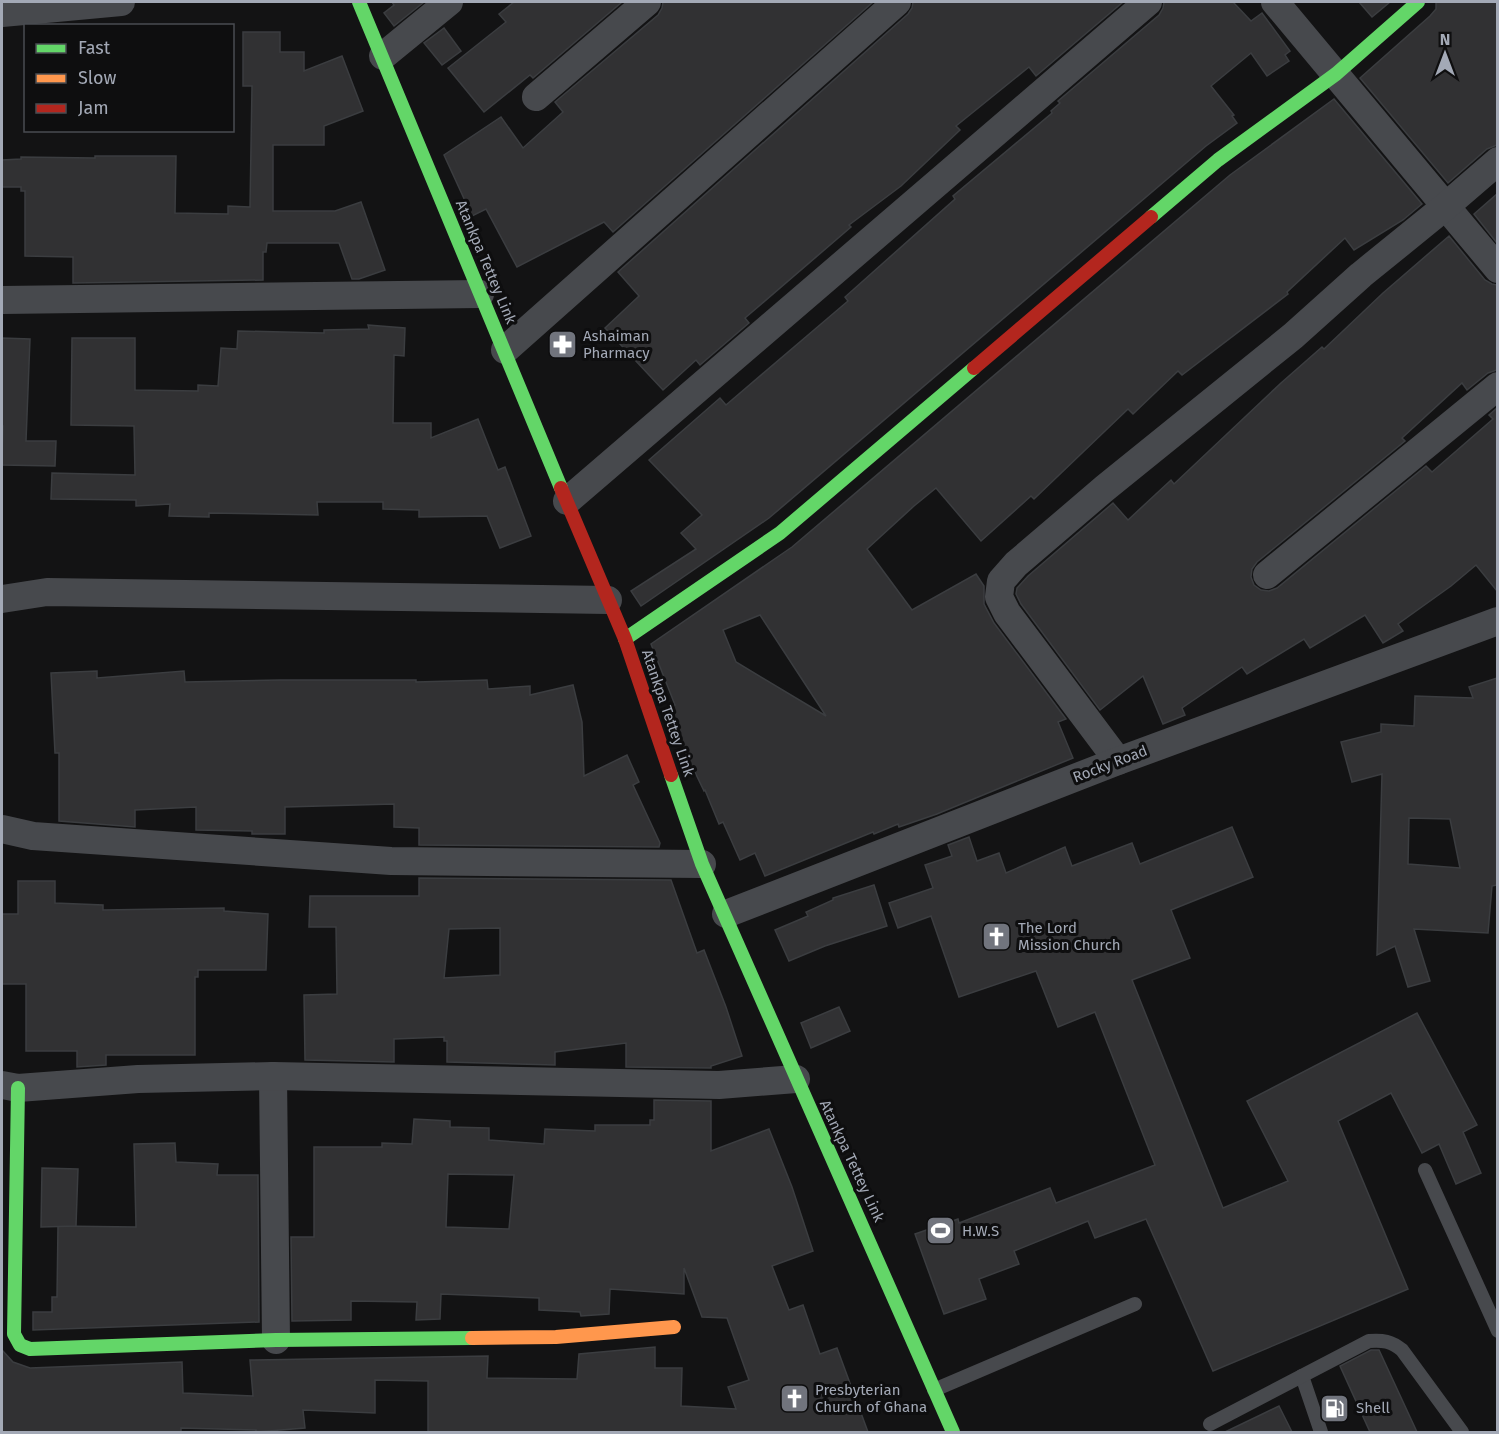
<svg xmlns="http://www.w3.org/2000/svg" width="1499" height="1434" font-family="'Fira Sans',sans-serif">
  <rect width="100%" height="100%" fill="#131314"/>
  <g fill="#313133" stroke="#3b3d40" stroke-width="1.5" fill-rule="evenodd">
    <path d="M392 2H424L394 26 384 13 394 5Z"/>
    <path d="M514 2H622L533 78 530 75 484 112 448 68 506 22 499 14Z"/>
    <path d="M663 2H873L613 232 604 222 517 267 486 209 472 216 444 155 501 117 523 148 563 112 555 102 658 15 662 8Z"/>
    <path d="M913 2H1123L1036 76 1029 67 956 126 960 130 901 186 849 225 851 227 745 318 749 323 700 365 696 360 663 390 605 328 639 296 618 272 908 14 912 8Z"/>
    <path d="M1164 2H1233L1251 21 1262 13 1290 51 1285 55 1289 61 1267 76 1251 53 1211 86 1234 115 1232 116 1237 123 1206 146 769 518 641 606 631 591 696 549 681 533 702 515 649 460 720 398 726 405 848 301 845 297 955 199 953 196 1052 113 1051 111 1060 103 1058 101 1159 15 1163 8Z"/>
    <path d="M1359 2H1390L1372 17Z"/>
    <path d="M1436 2H1497V145L1487 149 1448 183 1360 78 1430 16 1436 9Z"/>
    <path d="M444 28 461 51 442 65 424 43Z"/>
    <path d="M243 32H280V52H304V71L342 56 363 111 324 126V145H273V211H335L361 202 385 270 359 279H352L339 243H267L266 252H263V280L73 283V257L25 256V191H21V187H2V160L21 159V157L95 158V156H176L175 213 228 214V206L250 207 252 86H243Z"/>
    <path d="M1334 99 1422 204 1403 220 1354 250 1345 238 1287 292 1288 294 1182 375 1178 371 1133 414 1128 409 1034 499 1031 496 981 541 936 488 914 506 867 549 912 610 976 574 984 586V604L994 623 1066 719 1058 722 1073 758 937 814 899 827 898 824 874 834 873 832 765 876 755 853 740 860 723 822 719 824 705 790 704 791 680 741 668 708 675 705 651 644 792 547 1230 175ZM760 615 826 716 736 662 723 630Z"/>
    <path d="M1497 194V243L1474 214Z"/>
    <path d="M1449 236 1485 280 1492 284 1497 285V370L1488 373 1467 390 1462 383 1402 438 1405 441 1257 562 1252 569 1251 577 1254 585 1261 590 1269 591 1277 588 1426 466 1432 472 1493 419 1489 415 1497 408V591L1476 565 1451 586 1398 624 1403 631 1383 643 1365 615 1310 648 1304 639 1247 674 1242 667 1182 708 1185 715 1163 724 1143 676 1100 710 1021 604 1016 594 1017 588 1028 576 1113 503 1128 520 1171 480 1174 484 1281 383 1322 347 1324 349 1383 293Z"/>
    <path d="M368 325 405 328 404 356 394 355 393 423H431V438L478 419 498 470 505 467 531 536 500 548 487 516 419 517V510L383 509V502H317L318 515 209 513V517L169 516 170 504 136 506V500L51 499 52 473 135 475 134 426 71 425 72 338H135V390L198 391V385L218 386 221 348 237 349 238 331 324 333V330L369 329Z"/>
    <path d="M2 338 30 339 26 441H56L55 466 2 465 3 426H2Z"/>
    <path d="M97 671V678L184 671 185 682 280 680H416V682L487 680 488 689 530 686V695L573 685 582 722 584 776 627 755 639 782 633 785 660 843 659 847 419 845V828L394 827V804L285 807V834H252V831L196 830V807L135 810V827L59 821V753H55L51 673Z"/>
    <path d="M1497 678V885L1492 886 1488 933 1414 929 1430 981 1408 987 1395 946 1377 955 1382 774 1352 782 1341 742 1381 732V724L1414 726 1415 696 1473 698 1469 687ZM1409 818 1450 819 1460 868 1408 864Z"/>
    <path d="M1232 827 1253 877 1171 910 1190 958 1132 980 1223 1208 1288 1181 1247 1101 1417 1013 1477 1125 1463 1132 1481 1173 1456 1184 1439 1144 1422 1153 1391 1093 1338 1121 1408 1289 1213 1371 1146 1219 1095 1238 1088 1221 1014 1251 1019 1264 979 1279 986 1299 944 1314 915 1234 958 1219 959 1223 1050 1188 1056 1203 1155 1165 1095 1012 1058 1027 1036 971 959 997 931 916 898 928 889 903 933 888 925 865 952 856 948 845 969 837 977 861 999 853 1006 873 1065 847 1072 866 1132 843 1140 864Z"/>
    <path d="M419 878 671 880 697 953 704 950 726 1007 742 1056 711 1066V1068L626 1067V1043L555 1052V1065L447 1062V1041H444V1037L394 1039V1062L305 1060 304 995 337 994 336 927H309L310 896H419ZM500 928V975L444 978 449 929Z"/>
    <path d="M18 881H55V903L103 905V910L224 908V911L268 914 266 970H198V977H195V1055H106V1065L77 1067V1051H26V984H2V914H18Z"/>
    <path d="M874 885 887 926 825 946 789 961 775 930 808 916 806 912 833 900V898Z"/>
    <path d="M839 1007 850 1031 811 1048 801 1023Z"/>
    <path d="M654 1100 711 1101V1151L769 1129 792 1187 813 1251 772 1266 789 1310 803 1305 820 1354 837 1348 868 1432H428V1381L375 1380V1413L303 1410 305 1428 256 1432V1430L181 1428V1432H2V1350L13 1362 30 1368 182 1362 183 1393 253 1396 250 1360 488 1356 487 1378 577 1379 579 1354 655 1347V1368H682L681 1406 736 1409 728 1387 749 1380 727 1318 702 1317 684 1268V1294L610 1289 609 1314 581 1316 580 1312 539 1310V1298L441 1294 440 1319 416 1320 417 1302 351 1301V1320L292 1321 291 1237H314V1147H382V1143L412 1144 414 1119 450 1121V1127L489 1128V1140L544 1144 545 1129 595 1131V1125H650V1120H654ZM448 1174 514 1175 509 1229 446 1227Z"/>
    <path d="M175 1143 176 1162 218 1164 217 1175H258L259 1322 33 1330V1312H52V1297H57L58 1226 136 1227 134 1144Z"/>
    <path d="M42 1168 78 1169 76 1226 41 1227Z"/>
    <path d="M1371 1350H1379L1417 1432H1370L1340 1366Z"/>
    <path d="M1279 1406 1292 1432H1225Z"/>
  </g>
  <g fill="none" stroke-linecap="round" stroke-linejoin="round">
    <g stroke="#47494d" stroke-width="14">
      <path d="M1425 1170 1498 1331"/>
      <path d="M1302 1376 1321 1432"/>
      <path d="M934 1390 1135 1304"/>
      <path d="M1210 1424 1369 1341C1383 1340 1391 1341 1402 1350L1462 1432"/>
    </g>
    <g stroke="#47494d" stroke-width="28">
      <path d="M1275 2 1498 269"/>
      <path d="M2 13 121 2"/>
      <path d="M383 56 449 2"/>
      <path d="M536 97 647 2"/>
      <path d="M2 300 480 294"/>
      <path d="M505 350 897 2"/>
      <path d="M567 501 1148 2"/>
      <path d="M1267 575 1498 386"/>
      <path d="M2 599 47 592 608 600"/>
      <path d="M1118 761 1007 613 999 597 1001 581 1016 564 1105 488 1293 336 1361 275 1446 206 1498 161"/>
      <path d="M2 829 33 836 391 861 702 864"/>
      <path d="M726 914 1118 761 1498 621"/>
      <path d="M273 1076 276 1340"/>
      <path d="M2 1085 18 1088 138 1079 273 1076 719 1085 796 1079"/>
    </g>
    <g stroke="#63d668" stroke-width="14">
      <path d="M359 2 561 488"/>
      <path d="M1151 217 1218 160 1336 74 1418 2"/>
      <path d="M625 639 780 533 974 368"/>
      <path d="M671 775 702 864 953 1432"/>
      <path d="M18 1088 14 1334 20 1345 30 1349 276 1340 472 1338"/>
    </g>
    <path stroke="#ff974d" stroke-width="14" d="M472 1338 556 1337 674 1327"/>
    <g stroke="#b3261e" stroke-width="14">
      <path d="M974 368 1151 217"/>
      <path d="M561 488 625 639 671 775"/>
    </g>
  </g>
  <defs>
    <symbol id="pharmacy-square" viewBox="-11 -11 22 22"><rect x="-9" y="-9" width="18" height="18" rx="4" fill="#71747d" stroke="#0e0e0f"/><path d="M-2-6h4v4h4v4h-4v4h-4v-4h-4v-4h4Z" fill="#fff"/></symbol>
    <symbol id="church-square" viewBox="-11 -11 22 22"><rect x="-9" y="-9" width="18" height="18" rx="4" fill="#71747d" stroke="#0e0e0f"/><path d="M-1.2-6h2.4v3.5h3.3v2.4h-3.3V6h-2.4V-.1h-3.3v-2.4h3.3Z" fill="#fff"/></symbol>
    <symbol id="stadium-square" viewBox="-11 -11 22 22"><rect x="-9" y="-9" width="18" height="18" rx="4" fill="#71747d" stroke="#0e0e0f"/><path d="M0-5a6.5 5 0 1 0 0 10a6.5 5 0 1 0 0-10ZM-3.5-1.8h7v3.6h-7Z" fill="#fff"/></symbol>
    <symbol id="fuel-square" viewBox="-11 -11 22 22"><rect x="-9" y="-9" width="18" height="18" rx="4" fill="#71747d" stroke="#0e0e0f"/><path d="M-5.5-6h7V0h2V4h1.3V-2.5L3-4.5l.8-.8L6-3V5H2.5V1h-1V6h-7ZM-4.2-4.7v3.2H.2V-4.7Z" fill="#fff"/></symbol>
  </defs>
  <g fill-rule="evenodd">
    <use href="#pharmacy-square" x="546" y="328" width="33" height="33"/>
    <use href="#church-square" x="980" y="920" width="33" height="33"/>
    <use href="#stadium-square" x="924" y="1214" width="33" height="33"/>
    <use href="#church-square" x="778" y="1382" width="33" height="33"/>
    <use href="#fuel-square" x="1318" y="1392" width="33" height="33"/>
  </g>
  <g text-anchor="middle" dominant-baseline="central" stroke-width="6" stroke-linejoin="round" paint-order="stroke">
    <g font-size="15" fill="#a3a9b6" stroke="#0e0e0f">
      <text transform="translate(486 262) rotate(67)">Atankpa Tettey Link</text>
      <text transform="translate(668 713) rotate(71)">Atankpa Tettey Link</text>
      <text transform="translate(1110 764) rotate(-21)">Rocky Road</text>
      <text transform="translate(852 1161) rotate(65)">Atankpa Tettey Link</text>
    </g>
    <g font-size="15" fill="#a3a9b6" stroke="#0e0e0f" text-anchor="start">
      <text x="583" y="336">Ashaiman<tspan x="583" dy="17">Pharmacy</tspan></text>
      <text x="1018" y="928">The Lord<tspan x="1018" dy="17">Mission Church</tspan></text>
      <text x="962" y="1231">H.W.S</text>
      <text x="815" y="1390">Presbyterian<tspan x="815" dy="17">Church of Ghana</tspan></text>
      <text x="1356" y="1408">Shell</text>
    </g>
  </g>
  <rect width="1499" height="1434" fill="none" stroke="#a3a9b6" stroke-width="6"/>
  <rect x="24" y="24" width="210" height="108" fill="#0e0e0f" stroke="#4a4c52" stroke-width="1.5"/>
  <rect x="36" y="44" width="30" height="9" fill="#63d668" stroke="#4a4c52" stroke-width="1.5"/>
  <text x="78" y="54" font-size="18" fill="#a3a9b6">Fast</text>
  <rect x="36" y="74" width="30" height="9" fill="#ff974d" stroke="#4a4c52" stroke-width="1.5"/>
  <text x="78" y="84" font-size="18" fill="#a3a9b6">Slow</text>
  <rect x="36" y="104" width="30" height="9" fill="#b3261e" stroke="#4a4c52" stroke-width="1.5"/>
  <text x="78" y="114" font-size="18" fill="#a3a9b6">Jam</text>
  <g transform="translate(1445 54)" stroke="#0e0e0f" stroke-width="4.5" paint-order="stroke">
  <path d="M0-4.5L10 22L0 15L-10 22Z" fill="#a3a9b6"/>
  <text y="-9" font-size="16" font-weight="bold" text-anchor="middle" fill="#a3a9b6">N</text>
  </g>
</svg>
